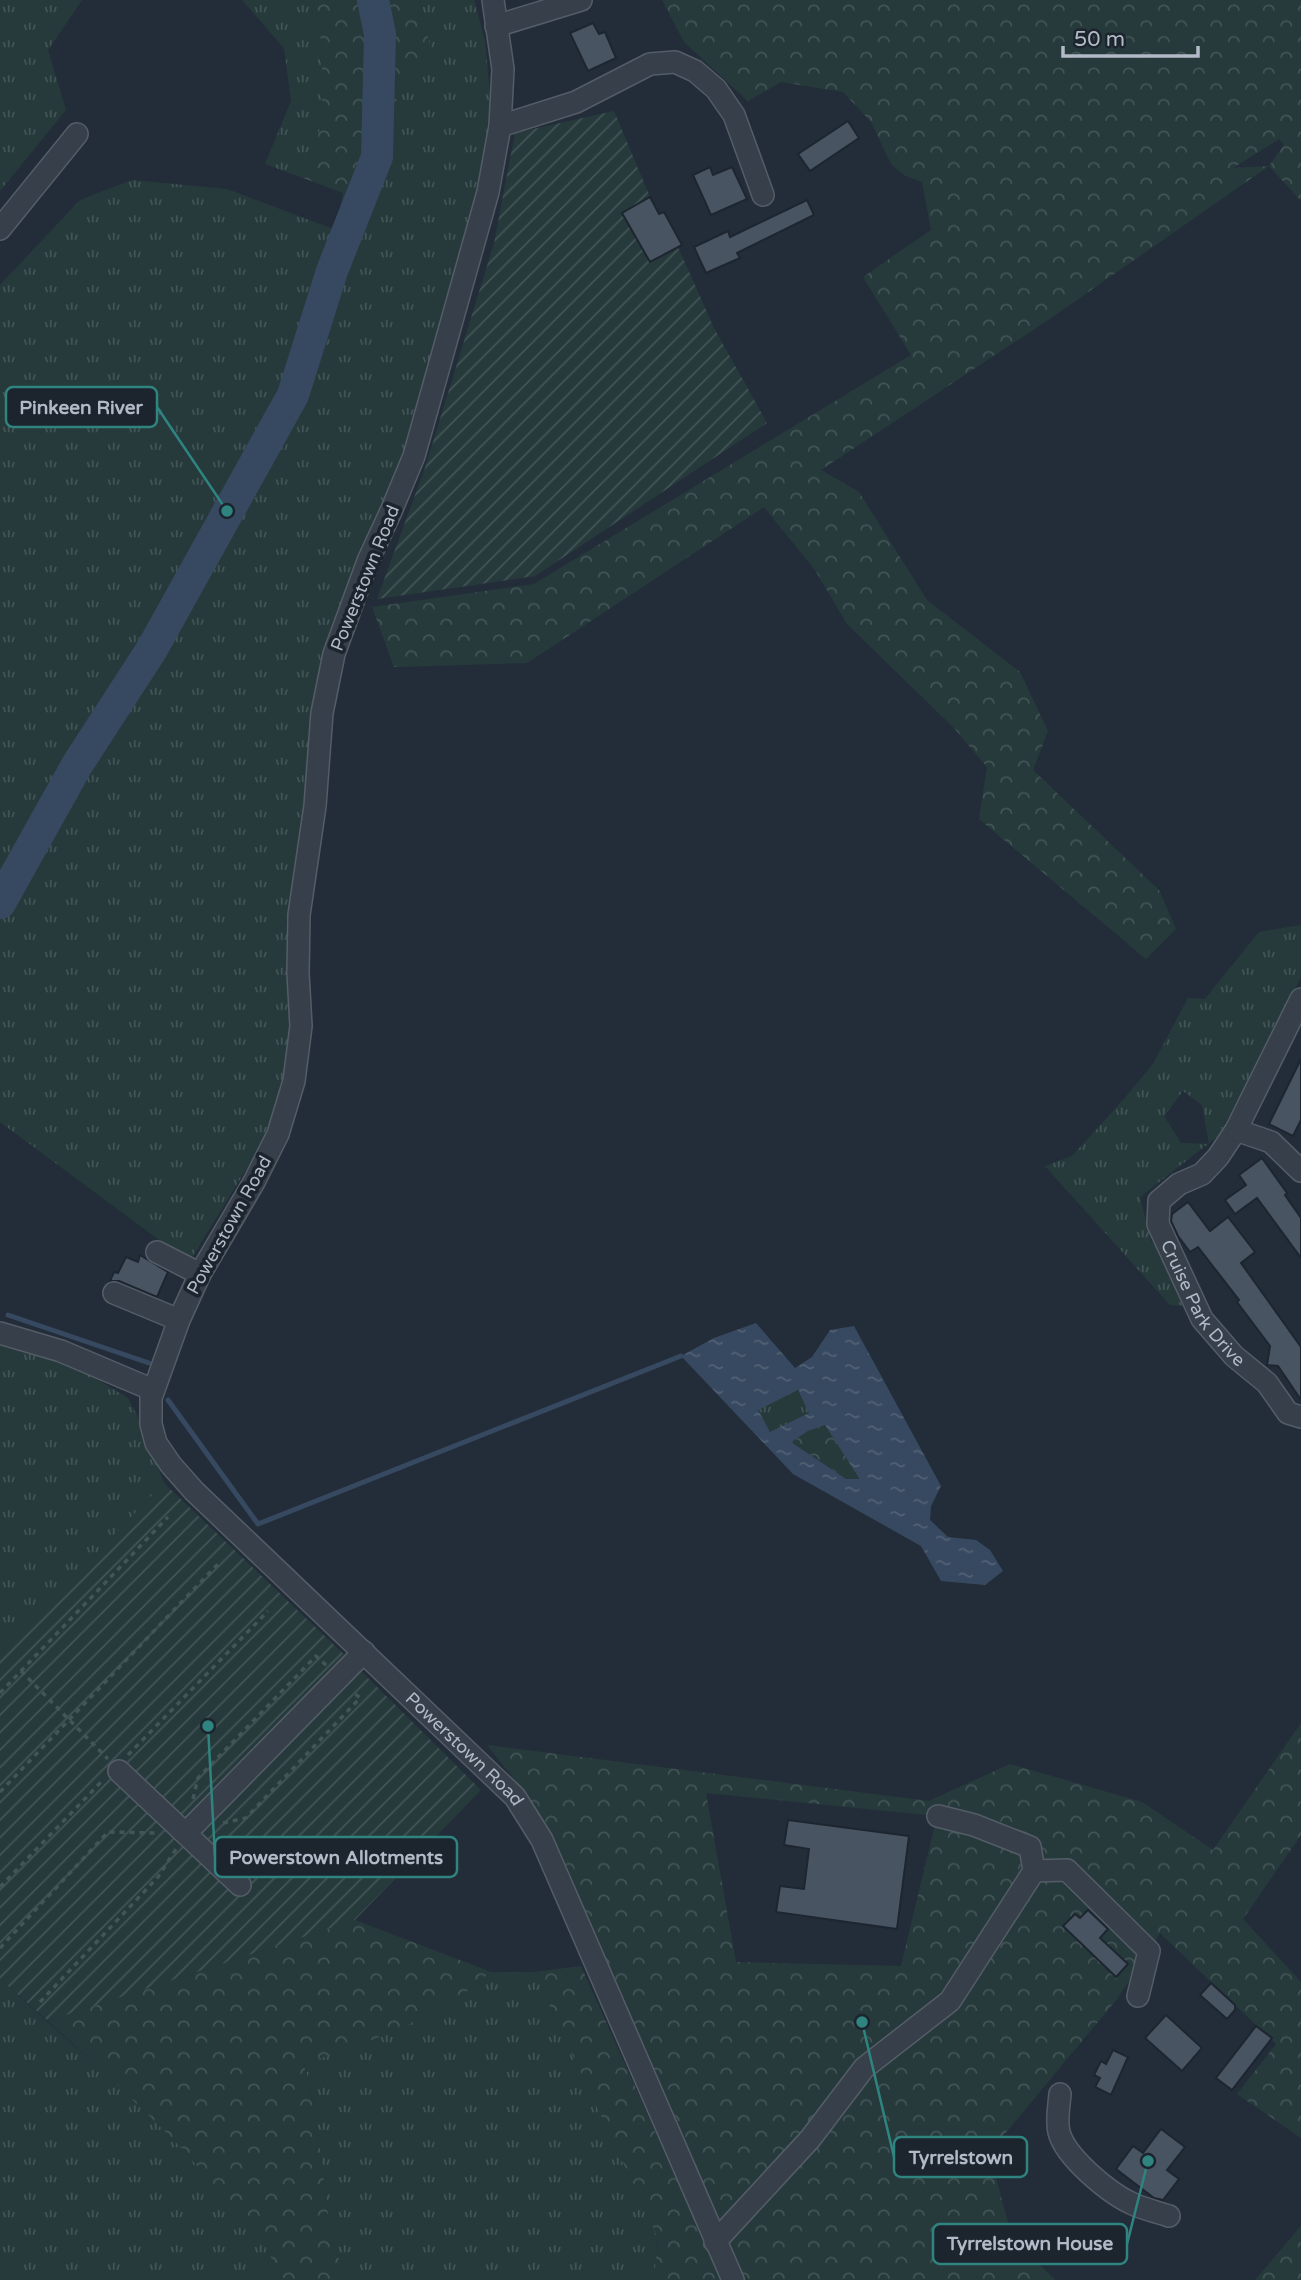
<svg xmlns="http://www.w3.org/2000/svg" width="1301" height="2280" font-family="'Varela Round',sans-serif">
  <defs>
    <pattern id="grass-tufts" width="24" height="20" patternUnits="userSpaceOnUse" patternTransform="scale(1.75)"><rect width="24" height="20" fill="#263a3b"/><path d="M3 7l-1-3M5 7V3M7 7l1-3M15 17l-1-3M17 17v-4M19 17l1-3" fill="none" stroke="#435456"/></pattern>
    <pattern id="forest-crowns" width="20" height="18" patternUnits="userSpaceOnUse" patternTransform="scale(1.75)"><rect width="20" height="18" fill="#263a3b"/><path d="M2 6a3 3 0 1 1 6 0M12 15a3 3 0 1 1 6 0" fill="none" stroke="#435456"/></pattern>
    <pattern id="garden-furrows" width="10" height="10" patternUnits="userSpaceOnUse" patternTransform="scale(1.75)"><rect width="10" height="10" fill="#263a3b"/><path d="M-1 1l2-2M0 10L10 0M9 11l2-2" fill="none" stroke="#435456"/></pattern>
    <pattern id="water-ripples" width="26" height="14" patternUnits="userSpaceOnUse" patternTransform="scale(1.75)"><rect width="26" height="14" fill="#374960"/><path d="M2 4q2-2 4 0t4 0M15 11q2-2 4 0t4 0" fill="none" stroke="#526175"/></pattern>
  </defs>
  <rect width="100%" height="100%" fill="#232d39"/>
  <g fill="url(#grass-tufts)" fill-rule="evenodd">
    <path d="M0 0H82L48 50 66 110 0 191Z"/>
    <path d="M242 0H314L322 47V124L303 178 265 164 291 101 284 48Z"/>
    <path d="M420 0H474L485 41 493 127 483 186 404 458 328 652 286 923 297 1027 286 1088 268 1134 189 1262 0 1122V285L80 200 132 180 227 189 336 230 343 193 373 183 396 102 430 46Z"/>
    <path d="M1301 925V977L1263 1055 1218 1136 1140 1197 1151 1241 1158 1247 1189 1306 1170 1305 1045 1166 1072 1156 1124 1099 1153 1064 1188 998 1205 999 1259 932ZM1183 1091 1202 1105 1209 1144 1181 1143 1164 1116Z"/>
    <path d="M0 1337 85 1372 128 1398 143 1427 164 1483 0 1654Z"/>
    <path d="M798 1390 810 1413 770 1432 757 1410Z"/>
    <path d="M491 1972H534L657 2236 655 2280H352L332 2248 316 2114 304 2063 394 2032 462 1995Z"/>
    <path d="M0 1979 110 2078 180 2146 265 2245 277 2270 285 2280H0Z"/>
  </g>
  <g fill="url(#forest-crowns)" fill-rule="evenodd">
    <path d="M314 0H420L430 46 396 102 373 184 343 193 303 178 322 124V47Z"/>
    <path d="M662 0H1301V201L1269 166 1051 318 821 470 859 492 927 600 1020 672 1048 731 1033 770 1159 890 1176 929 1146 959 979 819 987 767 953 727 847 624 815 570 764 507 527 663 394 667 372 607 534 584 911 355 863 277 931 230 922 182 904 175 891 164 871 122 843 92 781 82 748 101 684 42ZM1279 139 1284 145 1269 166 1233 168Z"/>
    <path d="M825 1425 860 1479H846L791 1442 808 1431Z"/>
    <path d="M1301 1723V1835L1243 1919 1301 1982V2138L1237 2094 1276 2044 1160 1933 1117 1999 989 2153 1012 2237 1055 2280H743L596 1955 559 1856 519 1785 487 1745 929 1801 1010 1764 1142 1802 1213 1850ZM706 1793 937 1816 901 1966 736 1962Z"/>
    <path d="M355 1920 491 1972 462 1995 394 2032 304 2064 316 2114 332 2248 352 2280H285L277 2270 265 2245 180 2146 110 2078 48 2021Z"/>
    <path d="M581 1966 705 2243 723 2280H655L657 2236 534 1972Z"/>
    <path d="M1301 2226V2280H1255Z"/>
  </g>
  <g fill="url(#garden-furrows)">
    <path d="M614 111 650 197 622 213 650 262 678 247 714 328 767 423 535 576 377 599 426 465 494 243 515 133Z"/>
    <path d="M164 1483 353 1663 481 1790 355 1920 48 2021 0 1979V1654Z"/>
  </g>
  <path fill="url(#water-ripples)" fill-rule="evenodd" d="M756 1323 795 1368 812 1357 830 1330 854 1326 941 1486 931 1506 930 1520 948 1537 976 1540 990 1550 1003 1571 985 1585 941 1581 921 1546 793 1474 681 1356 714 1338ZM798 1390 809 1413 770 1432 758 1410ZM825 1425 859 1478V1479H846L791 1442 808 1431Z"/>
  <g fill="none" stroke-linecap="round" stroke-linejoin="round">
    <g stroke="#374960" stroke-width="5">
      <path d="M8 1315 149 1363"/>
      <path d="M168 1400 258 1524 681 1356"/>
    </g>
    <path stroke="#374960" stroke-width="32" d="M0 903 77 765 152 649 293 395 332 271 377 157 380 34 373 0"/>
  </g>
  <g fill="#495463" stroke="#1d2630" stroke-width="2">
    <path d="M593 23 599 34 605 32 616 58 588 71 570 33Z"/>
    <path d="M848 121 859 138 810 171 798 154Z"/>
    <path d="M710 167 713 175 732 167 747 199 711 215 693 175Z"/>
    <path d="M650 197 659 214 664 212 682 245 650 262 622 213Z"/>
    <path d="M807 200 814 215 737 253 740 258 706 273 694 247 728 231 730 237Z"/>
    <path d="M1301 1059V1120L1293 1136 1269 1124Z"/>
    <path d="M1262 1158 1287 1193 1285 1195 1301 1218V1258L1257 1198 1235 1214 1225 1200 1246 1185 1239 1175Z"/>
    <path d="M1188 1202 1210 1231 1228 1217 1255 1252 1241 1263 1301 1347V1400L1278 1366 1267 1365 1270 1346 1237 1302 1239 1300 1198 1247 1190 1252 1178 1236 1171 1221 1172 1214Z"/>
    <path d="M140 1255 168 1272 157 1297 119 1281H110L114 1272 118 1273 126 1257 138 1262Z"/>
    <path d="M788 1820 909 1836 897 1929 776 1912 780 1886 804 1889 809 1849 784 1845Z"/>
    <path d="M1088 1910 1108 1929 1100 1938 1128 1964 1116 1977 1063 1926 1075 1914 1080 1918Z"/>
    <path d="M1211 1983 1235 2005V2010L1227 2019 1200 1995Z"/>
    <path d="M1166 2015 1202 2048 1182 2071 1145 2038Z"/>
    <path d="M1256 2026 1272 2038 1232 2090 1216 2078Z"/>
    <path d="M1113 2050 1128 2057 1111 2095 1095 2087 1100 2078 1094 2075 1101 2061 1106 2064Z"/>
    <path d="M1161 2129 1185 2147 1167 2170 1179 2179 1163 2200 1154 2198 1116 2169 1133 2146 1143 2153Z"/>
  </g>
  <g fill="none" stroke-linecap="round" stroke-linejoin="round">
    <defs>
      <g id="minor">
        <path id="s1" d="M493 0 503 69 500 126 488 192 414 456 392 509 368 561 334 654 322 713 315 806 299 915 298 973 301 1026 294 1081 278 1134 254 1182 200 1274 179 1320 151 1398V1424L156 1443 171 1465 194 1491 515 1797 542 1840 733 2280"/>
        <path d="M496 26 581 0"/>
        <path d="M500 126 576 102 650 64 675 62 695 71 716 89 734 115 763 195"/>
        <path d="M0 229 77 134"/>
        <path id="s2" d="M1301 999 1236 1130 1218 1157 1202 1174 1179 1184 1159 1201 1158 1224 1202 1319 1234 1356 1267 1383 1288 1413 1301 1417"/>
        <path d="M1236 1130 1271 1142 1301 1171"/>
        <path d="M157 1252 200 1274"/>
        <path d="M114 1293 179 1320"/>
        <path d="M0 1333 61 1351 153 1390"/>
        <path d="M119 1771 240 1885"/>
        <path d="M186 1833 364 1652"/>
        <path d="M1034 1871 1067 1870 1149 1951 1138 1996"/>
        <path d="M1060 2094C1059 2107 1056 2120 1059 2132 1065 2157 1110 2194 1133 2204 1144 2209 1157 2212 1169 2216"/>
        <path d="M715 2242 810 2139 864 2068 950 2001 1034 1871 1030 1847 974 1825 938 1816"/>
      </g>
    </defs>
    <use href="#minor" stroke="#545d67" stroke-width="24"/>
    <g stroke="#425658" stroke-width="3.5" stroke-dasharray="5 5" stroke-linecap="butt">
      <path d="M21 1671 108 1759"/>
      <path d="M0 1693 168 1517"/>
      <path d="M128 1755 268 1611"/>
      <path d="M0 1792 218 1564"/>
      <path d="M193 1799 198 1778 316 1656 327 1666"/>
      <path d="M223 1823 246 1818 360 1698 352 1691"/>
      <path d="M0 1887 103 1780"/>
      <path d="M0 1948 108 1832 158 1833"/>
      <path d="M40 2002 158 1877 176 1849"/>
    </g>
    <use href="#minor" stroke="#363f4a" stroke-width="21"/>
  </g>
  <g text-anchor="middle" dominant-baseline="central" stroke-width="7" stroke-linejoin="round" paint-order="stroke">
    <g font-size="18" fill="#b1bac6" stroke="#1c242e">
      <text transform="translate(365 578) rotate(-68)">Powerstown Road</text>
      <text transform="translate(229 1225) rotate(-61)">Powerstown Road</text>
      <text stroke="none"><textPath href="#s2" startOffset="368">Cruise Park Drive</textPath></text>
      <text stroke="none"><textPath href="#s1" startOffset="1942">Powerstown Road</textPath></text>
    </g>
  </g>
  <path fill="none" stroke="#2f8480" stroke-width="2.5" d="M227 511L157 407M208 1726L215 1857M862 2022L894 2157M1148 2161L1127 2244"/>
  <g fill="#2f8480" stroke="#1c242e" stroke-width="2.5">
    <circle cx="227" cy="511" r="7"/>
    <circle cx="208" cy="1726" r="7"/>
    <circle cx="862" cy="2022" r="7"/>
    <circle cx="1148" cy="2161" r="7"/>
  </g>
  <g fill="#1c242e" stroke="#2f8480" stroke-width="2.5">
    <rect x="6" y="387" width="151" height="40" rx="7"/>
    <rect x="215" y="1837" width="242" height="40" rx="7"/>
    <rect x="894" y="2137" width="133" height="40" rx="7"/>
    <rect x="933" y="2224" width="194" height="40" rx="7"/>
  </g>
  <g font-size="19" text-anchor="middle" font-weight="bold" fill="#b1bac6">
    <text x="81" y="414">Pinkeen River</text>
    <text x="336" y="1864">Powerstown Allotments</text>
    <text x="961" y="2164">Tyrrelstown</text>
    <text x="1030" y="2250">Tyrrelstown House</text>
  </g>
  <path d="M1063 46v10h135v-10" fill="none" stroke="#b1bac6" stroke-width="3.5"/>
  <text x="1074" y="46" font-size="21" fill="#b1bac6" stroke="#1c242e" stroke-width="5" paint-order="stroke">50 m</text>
</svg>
